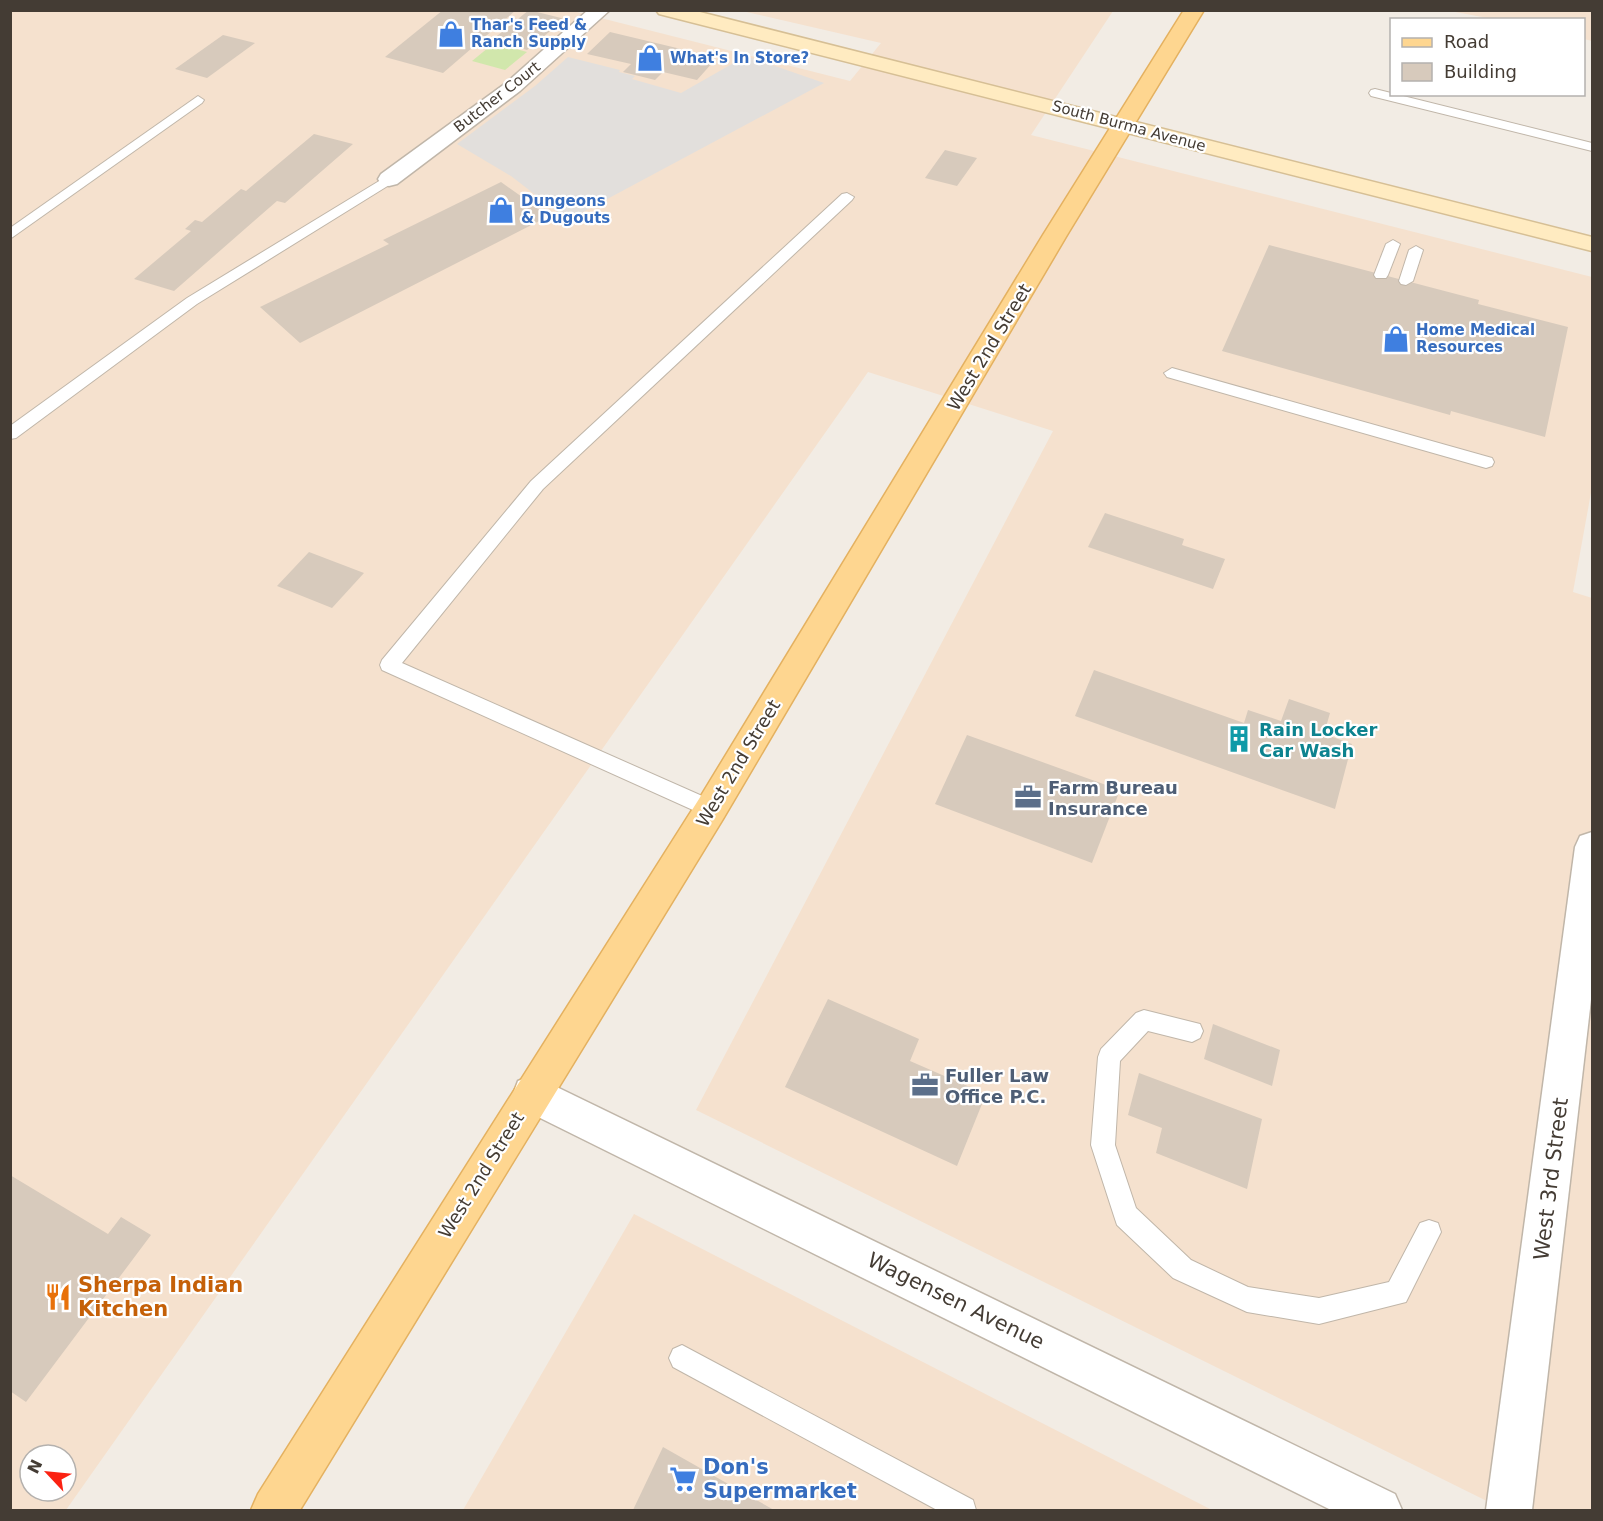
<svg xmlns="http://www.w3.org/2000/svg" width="1603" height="1521" font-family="'DejaVu Sans',sans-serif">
  <rect width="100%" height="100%" fill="#f2ece4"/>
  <g fill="#f5e1ce" fill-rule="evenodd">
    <path d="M10 11H573L850 81 881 43 742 11H1113L1031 135 1592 277V487L1573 592 1592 598V1510H1505L696 1110 1053 431 868 372 66 1510H11ZM30 1455H66V1491H30Z"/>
    <path d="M1450 11H1592V41L1584 39V20L1493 19Z"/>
    <path d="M634 1214 1212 1510H463Z"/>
  </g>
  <path fill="#d1e7ac" d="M494 43 527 52 505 70 472 61Z"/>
  <path fill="#e2dfdc" d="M746 56 824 83 568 220 511 176 457 144 535 86 568 57 620 70 619 72 635 76 632 79 681 93Z"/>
  <g fill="#d7cabc">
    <path d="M443 10H516L443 73 385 57Z"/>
    <path d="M529 10 565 19 527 50 492 40Z"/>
    <path d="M610 32 681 49 677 54 713 62 697 80 663 72 655 80 623 72 631 64 587 54Z"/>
    <path d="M223 35 255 43 207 78 175 69Z"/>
    <path d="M314 134 353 144 285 203 277 201 174 291 134 279 191 231 185 229 195 220 202 222 241 189 246 191Z"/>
    <path d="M945 150 977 158 957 186 925 178Z"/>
    <path d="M501 182 549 216 300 343 260 307 389 244 383 240Z"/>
    <path d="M1269 245 1479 300 1478 304 1568 327 1545 437 1451 411 1450 415 1222 351Z"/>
    <path d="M1105 513 1184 539 1182 545 1225 559 1213 589 1088 547Z"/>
    <path d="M309 552 364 573 332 608 277 586Z"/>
    <path d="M1094 670 1244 723 1248 710 1281 721 1289 699 1330 713 1324 734 1352 744 1335 809 1075 716Z"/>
    <path d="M967 735 1120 790 1092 863 935 804Z"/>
    <path d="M828 999 919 1039 910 1061 986 1094 957 1166 785 1087Z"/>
    <path d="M1213 1024 1280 1050 1272 1086 1204 1059Z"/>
    <path d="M1139 1073 1262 1119 1247 1189 1156 1153 1162 1128 1128 1115Z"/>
    <path d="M10 1175 108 1234 121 1217 151 1235 26 1402 10 1391Z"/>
    <path d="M663 1447 774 1510H633Z"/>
  </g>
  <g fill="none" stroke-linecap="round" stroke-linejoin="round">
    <defs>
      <g id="lane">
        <path d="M1375 89 1592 143V151L1371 96 1369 93 1371 90Z"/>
        <path d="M198 96 204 100 202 103 10 239V228Z"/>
        <path d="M389 175 396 179 394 182 197 304 16 438 10 439V426L187 298Z"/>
        <path d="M847 193 854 197 852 200 543 489 402 663 718 803 721 809 718 815 711 818 704 815 382 670 380 665 382 660 531 481 842 194Z"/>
        <path d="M1393 240 1400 244 1388 275 1386 278H1376L1374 275 1386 244Z"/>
        <path d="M1416 246 1423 250 1413 281 1406 285 1401 284 1399 281 1409 250Z"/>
        <path d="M1172 368 1492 458 1494 462 1492 466 1486 468 1167 377 1164 373Z"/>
        <path d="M1144 1010 1200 1024 1203 1031 1200 1038 1192 1042 1148 1031 1120 1061 1115 1145 1136 1208 1191 1260 1248 1287 1319 1298 1389 1282 1420 1223 1429 1220 1438 1223 1441 1232 1406 1302 1319 1324 1247 1312 1173 1278 1117 1225 1114 1216 1091 1145 1098 1057 1101 1049 1136 1013Z"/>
        <path d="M682 1345 973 1500 976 1510H937L673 1367 669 1358 673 1349Z"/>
      </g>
      <g id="street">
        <path d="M588 10H610L520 91 397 184 389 186 381 184 378 179 381 174 506 83Z"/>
        <path d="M1592 832V991L1532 1510H1486L1575 847 1580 836Z"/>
        <path d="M532 1075 1395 1494 1402 1510H1331L518 1107 513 1094 518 1081Z"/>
      </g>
      <path id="secondary" d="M656 10H692L1592 237V251L659 14Z"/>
      <path id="primary" d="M1184 10H1204L1067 235 723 819 300 1510H251L258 1494 699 799 1043 235Z"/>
    </defs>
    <use href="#lane" stroke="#c0b6a9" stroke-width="2"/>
    <use href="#street" stroke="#c0b6a9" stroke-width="3"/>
    <use href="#secondary" stroke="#d6bf95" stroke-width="3"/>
    <use href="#primary" stroke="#e4b160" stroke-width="3"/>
    <use href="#lane" fill="#fff" fill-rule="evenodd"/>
    <use href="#street" fill="#fff" fill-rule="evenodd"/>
    <use href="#secondary" fill="#ffebc1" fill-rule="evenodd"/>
    <use href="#primary" fill="#fed690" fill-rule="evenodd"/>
  </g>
  <defs>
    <symbol id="shop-bare" viewBox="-9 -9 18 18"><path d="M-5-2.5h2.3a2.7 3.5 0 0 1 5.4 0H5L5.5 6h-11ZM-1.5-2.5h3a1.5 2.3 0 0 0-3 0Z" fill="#3f7fe0" stroke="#fff" stroke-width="2.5" paint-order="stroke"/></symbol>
    <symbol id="building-bare" viewBox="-9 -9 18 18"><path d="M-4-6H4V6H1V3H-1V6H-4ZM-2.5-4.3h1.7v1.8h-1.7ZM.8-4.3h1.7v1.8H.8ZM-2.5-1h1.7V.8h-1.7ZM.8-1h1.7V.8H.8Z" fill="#0f9aa8" stroke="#fff" stroke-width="2.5" paint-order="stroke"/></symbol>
    <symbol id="office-bare" viewBox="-9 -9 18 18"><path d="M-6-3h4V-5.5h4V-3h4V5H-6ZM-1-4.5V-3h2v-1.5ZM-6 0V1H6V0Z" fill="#5c6f8a" stroke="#fff" stroke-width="2.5" paint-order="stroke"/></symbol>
    <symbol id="restaurant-bare" viewBox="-9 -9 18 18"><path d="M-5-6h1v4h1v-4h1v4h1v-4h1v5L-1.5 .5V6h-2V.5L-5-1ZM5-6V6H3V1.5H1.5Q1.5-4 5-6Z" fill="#e8710a" stroke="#fff" stroke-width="2.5" paint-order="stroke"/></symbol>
    <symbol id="supermarket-bare" viewBox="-9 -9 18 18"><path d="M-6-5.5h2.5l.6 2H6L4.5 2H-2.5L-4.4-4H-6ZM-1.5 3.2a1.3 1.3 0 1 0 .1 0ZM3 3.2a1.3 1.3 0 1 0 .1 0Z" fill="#3f7fe0" stroke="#fff" stroke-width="2.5" paint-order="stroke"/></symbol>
  </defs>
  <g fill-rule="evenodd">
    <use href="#shop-bare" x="432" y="15" width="38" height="38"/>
    <use href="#shop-bare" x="631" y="39" width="38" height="38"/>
    <use href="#shop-bare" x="482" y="191" width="38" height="38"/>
    <use href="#shop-bare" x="1377" y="320" width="38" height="38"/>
    <use href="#building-bare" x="1220" y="720" width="38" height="38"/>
    <use href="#office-bare" x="1009" y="778" width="38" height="38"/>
    <use href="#office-bare" x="906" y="1066" width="38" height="38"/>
    <use href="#restaurant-bare" x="39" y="1278" width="38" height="38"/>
    <use href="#supermarket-bare" x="664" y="1460" width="38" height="38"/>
  </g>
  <g text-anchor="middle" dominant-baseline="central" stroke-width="4.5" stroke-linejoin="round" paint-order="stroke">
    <g font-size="15" font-weight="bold" fill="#366cbe" stroke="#fff" text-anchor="start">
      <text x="471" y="25">Thar's Feed &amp;<tspan x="471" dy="17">Ranch Supply</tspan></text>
      <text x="670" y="58">What's In Store?</text>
      <text x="521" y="201">Dungeons<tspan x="521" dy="17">&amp; Dugouts</tspan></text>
      <text x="1416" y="330">Home Medical<tspan x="1416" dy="17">Resources</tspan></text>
    </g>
    <g font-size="15" fill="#443c34" stroke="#fff">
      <text transform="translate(497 97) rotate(-38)">Butcher Court</text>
      <text transform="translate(1129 126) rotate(15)">South Burma Avenue</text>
    </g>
    <g font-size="18" fill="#443c34" stroke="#fff">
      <text transform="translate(989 347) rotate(-59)">West 2nd Street</text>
      <text transform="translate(738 763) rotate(-59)">West 2nd Street</text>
      <text transform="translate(481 1175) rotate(-58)">West 2nd Street</text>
    </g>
    <g font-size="18" font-weight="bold" fill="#0d838f" stroke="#fff" text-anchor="start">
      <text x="1259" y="729">Rain Locker<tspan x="1259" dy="21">Car Wash</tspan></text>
    </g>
    <g font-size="18" font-weight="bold" fill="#4e5e75" stroke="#fff" text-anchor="start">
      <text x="1048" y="787">Farm Bureau<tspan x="1048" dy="21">Insurance</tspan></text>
      <text x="945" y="1075">Fuller Law<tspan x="945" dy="21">Office P.C.</tspan></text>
    </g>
    <g font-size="21" fill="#443c34" stroke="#fff">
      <text transform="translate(1551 1179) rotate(-83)">West 3rd Street</text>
      <text transform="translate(956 1301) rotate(26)">Wagensen Avenue</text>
    </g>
    <g font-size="21" font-weight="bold" fill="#c56008" stroke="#fff" text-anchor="start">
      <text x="78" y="1285">Sherpa Indian<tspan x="78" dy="24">Kitchen</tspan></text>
    </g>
    <g font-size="21" font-weight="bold" fill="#366cbe" stroke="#fff" text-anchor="start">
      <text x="703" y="1467">Don's<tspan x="703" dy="24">Supermarket</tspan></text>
    </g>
  </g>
  <rect width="1603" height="1521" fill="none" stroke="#443c34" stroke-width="24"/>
  <rect x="1390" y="18" width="195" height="78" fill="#ffffff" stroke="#b4b1ae" stroke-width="1.5"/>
  <rect x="1402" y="38" width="30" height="9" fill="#fed690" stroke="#b4b1ae" stroke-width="1.5"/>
  <text x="1444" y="48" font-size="18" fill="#443c34">Road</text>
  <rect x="1402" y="63" width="30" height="18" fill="#d7cabc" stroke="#b4b1ae" stroke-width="1.5"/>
  <text x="1444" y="78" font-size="18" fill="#443c34">Building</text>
  <g transform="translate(48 1473) rotate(296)"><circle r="28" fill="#ffffff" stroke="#b4b1ae" stroke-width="1.5"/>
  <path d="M0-4.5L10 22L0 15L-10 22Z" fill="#fb2212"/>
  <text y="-9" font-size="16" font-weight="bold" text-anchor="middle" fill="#443c34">N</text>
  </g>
</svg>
